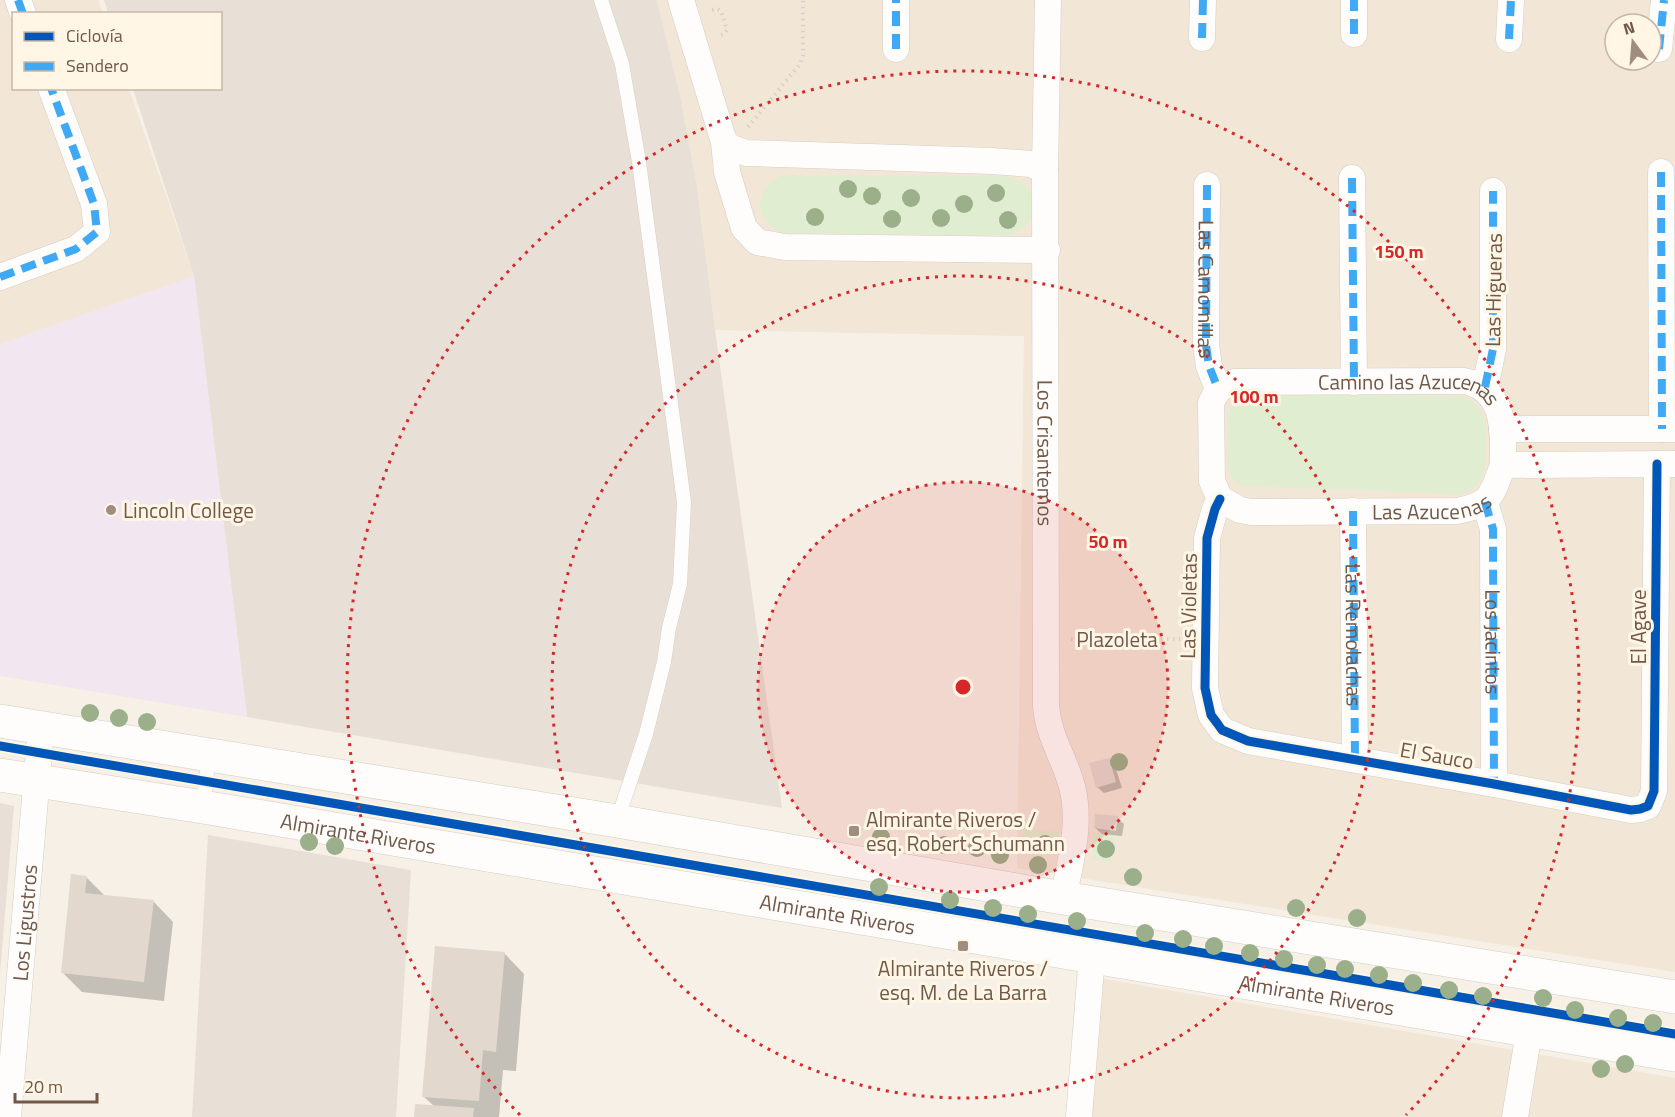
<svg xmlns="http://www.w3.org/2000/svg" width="1675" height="1117" font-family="'Titillium Web',sans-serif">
  <rect width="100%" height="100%" fill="#f6f0e6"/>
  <g fill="#f2e6d6" fill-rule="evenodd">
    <path d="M0 0H98L103 13 14 14V88L129 89 194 276 0 344Z"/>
    <path d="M657 0H1675V972L1017 868 1024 336 715 330 697 187 680 95ZM1615 24H1651V60H1615Z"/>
    <path d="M1099 978 1675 1078V1117H1089Z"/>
  </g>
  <g fill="#e8e0d7">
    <path d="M104 0H657L680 95 697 187 715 330 782 808 247 717 194 276 133 89 220 88V14L108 13Z"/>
    <path d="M0 803 14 806 0 974Z"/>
    <path d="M208 835 411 870 396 1117H192Z"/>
  </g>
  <path fill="#f2e6f0" d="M194 276 247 717 0 676V344Z"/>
  <g fill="#e1edd0">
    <path d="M782 175 1007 176C1044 185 1042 229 1005 236L781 233C752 219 754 188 782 175Z"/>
    <path d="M1255 393 1466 397C1494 411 1485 442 1485 469 1482 481 1474 491 1461 494L1242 486 1231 478 1227 467V413L1238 399Z"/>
    <path d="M1024 829 1059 832 1058 848 1055 851 1024 848Z"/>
    <path d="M1093 833 1115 835 1111 862 1093 859Z"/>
  </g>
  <g fill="#0003">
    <path d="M1109 759 1115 766 1122 788 1104 793 1097 787Z"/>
    <path d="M1117 818 1124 824 1122 836 1102 834 1095 828Z"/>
    <path d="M86 877 105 896 153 901 173 922 164 1001 82 992 62 972Z"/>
    <path d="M504 953 524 974 516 1071 503 1070 499 1117H416L434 1106 423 1096Z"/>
  </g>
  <g fill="#e2d8ce">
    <path d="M1109 758 1116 782 1096 788 1089 763Z"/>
    <path d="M1095 814 1118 816 1116 831 1094 828Z"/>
    <path d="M71 874 87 876 85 893 154 900 144 982 61 973Z"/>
    <path d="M435 946 505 952 496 1052 483 1050 479 1101 422 1097Z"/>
    <path d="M415 1104 474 1108 473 1117H414Z"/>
  </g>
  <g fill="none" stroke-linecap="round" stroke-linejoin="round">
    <defs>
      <g id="lane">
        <path d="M601 0 622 64 639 162 684 502 680 584 669 628 664 662 646 734 617 821"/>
        <path d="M203 807 209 755"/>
      </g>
      <g id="street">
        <path d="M18 0 23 14"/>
        <path d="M681 0 724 142 727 172 744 228 757 242 785 247 1047 250"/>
        <path id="s1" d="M1048 0 1045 170 1046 706C1048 734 1062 754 1070 780 1083 817 1071 861 1063 898"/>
        <path d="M1354 34V0"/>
        <path d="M1202 38 1203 0"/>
        <path d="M1509 39 1511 0"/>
        <path d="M896 49V0"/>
        <path d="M1659 49 1664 0"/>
        <path d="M724 142 732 148 746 153 992 161 1031 164 1045 170"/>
        <path d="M1661 172 1662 429"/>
        <path d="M1352 178 1354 382"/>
        <path d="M1207 185 1206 345 1209 366 1218 389"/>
        <path d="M0 277 76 249 97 232 94 204 51 88"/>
        <path d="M1485 387 1493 349V191"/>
        <path id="s2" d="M1218 389 1211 403 1212 481 1220 499 1240 510 1251 512 1457 511C1491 505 1492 495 1503 465L1675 464"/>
        <path id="s3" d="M1218 389 1235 382 1464 381C1506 389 1503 431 1503 465"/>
        <path d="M1502 429H1675"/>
        <path d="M1220 499 1215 509 1207 538 1205 688 1211 715 1217 723 1222 730 1248 741 1494 784 1631 810 1640 809 1648 806 1654 791 1657 464"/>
        <path id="s4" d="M1485 502 1493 529V539L1494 784"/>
        <path d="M1353 511 1355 759"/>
        <path id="s5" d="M8 1117 41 728"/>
        <path d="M1079 1117 1092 956"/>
        <path d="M1515 1117 1529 1032"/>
      </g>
      <g id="secondary">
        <path d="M0 721 617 821 1063 898 1675 997"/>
        <path id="s6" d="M0 775 203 807 1675 1055"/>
      </g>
    </defs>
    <use href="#lane" stroke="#d7cdc4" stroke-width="15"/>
    <use href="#street" stroke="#d7cdc4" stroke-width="27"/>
    <use href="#secondary" stroke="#d6ccc3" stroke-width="34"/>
    <g stroke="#d7cfc9" stroke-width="4" stroke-dasharray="1.5 4.5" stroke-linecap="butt">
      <path d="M712 10 717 9 721 11 727 30 724 34 719 36"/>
      <path d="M748 127 800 64 803 56V0"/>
      <path d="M1071 639H1180"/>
    </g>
    <use href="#lane" stroke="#fefdfb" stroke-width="14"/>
    <use href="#street" stroke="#fefdfb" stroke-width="26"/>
    <use href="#secondary" stroke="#fefdfb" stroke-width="33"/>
    <g stroke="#3fa9f5" stroke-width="8" stroke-dasharray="15 8" stroke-linecap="butt">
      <path d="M18 0 23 14"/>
      <path d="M1354 34V0"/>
      <path d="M1202 38 1203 0"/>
      <path d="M1509 39 1511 0"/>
      <path d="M896 49V0"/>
      <path d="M1659 49 1664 0"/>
      <path d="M1661 172 1662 429"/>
      <path d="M1352 178 1354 382"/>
      <path id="s7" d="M1207 185 1206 345 1209 366 1218 389"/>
      <path d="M0 277 76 249 97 232 94 204 51 88"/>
      <path d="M1485 387 1493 349V191"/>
      <path d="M1485 502 1493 529V539L1494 784"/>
      <path id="s8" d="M1353 511 1355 759"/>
    </g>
    <defs>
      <g id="cycleway">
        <path d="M1220 499 1215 509 1207 538 1205 688 1211 715 1217 723 1222 730 1248 741 1494 784 1631 810 1640 809 1648 806 1654 791 1657 464"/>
        <path d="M0 746 1675 1034"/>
      </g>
    </defs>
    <use href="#cycleway" stroke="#fff6e6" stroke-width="13"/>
    <use href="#cycleway" stroke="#0057b8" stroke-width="9"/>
  </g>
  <g fill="#9aaf8a">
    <circle cx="848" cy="189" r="9"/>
    <circle cx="996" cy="193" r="9"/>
    <circle cx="872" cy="196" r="9"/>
    <circle cx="911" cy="198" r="9"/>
    <circle cx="964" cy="204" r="9"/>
    <circle cx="815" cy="217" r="9"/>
    <circle cx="941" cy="218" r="9"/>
    <circle cx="892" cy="219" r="9"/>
    <circle cx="1008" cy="220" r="9"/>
    <circle cx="90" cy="713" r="9"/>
    <circle cx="119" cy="718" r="9"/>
    <circle cx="147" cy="722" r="9"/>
    <circle cx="1119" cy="762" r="9"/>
    <circle cx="881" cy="837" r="9"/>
    <circle cx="309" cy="842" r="9"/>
    <circle cx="1045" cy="844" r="9"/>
    <circle cx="944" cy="845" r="9"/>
    <circle cx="335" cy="846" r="9"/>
    <circle cx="977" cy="848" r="9"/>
    <circle cx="1106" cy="849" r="9"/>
    <circle cx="1000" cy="855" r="9"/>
    <circle cx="1038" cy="865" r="9"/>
    <circle cx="1133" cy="877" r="9"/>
    <circle cx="879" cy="887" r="9"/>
    <circle cx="950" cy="900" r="9"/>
    <circle cx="993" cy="908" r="9"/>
    <circle cx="1296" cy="908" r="9"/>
    <circle cx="1028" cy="914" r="9"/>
    <circle cx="1357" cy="918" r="9"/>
    <circle cx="1077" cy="921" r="9"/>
    <circle cx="1145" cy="933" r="9"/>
    <circle cx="1183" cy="939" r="9"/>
    <circle cx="1214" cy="946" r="9"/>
    <circle cx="1250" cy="953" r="9"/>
    <circle cx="1284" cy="959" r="9"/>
    <circle cx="1317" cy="965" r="9"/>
    <circle cx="1345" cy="969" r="9"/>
    <circle cx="1379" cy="975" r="9"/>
    <circle cx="1413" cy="983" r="9"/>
    <circle cx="1449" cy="990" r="9"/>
    <circle cx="1483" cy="996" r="9"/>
    <circle cx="1543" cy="998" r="9"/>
    <circle cx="1575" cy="1010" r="9"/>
    <circle cx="1618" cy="1018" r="9"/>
    <circle cx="1653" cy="1023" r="9"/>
    <circle cx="1625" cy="1064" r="9"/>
    <circle cx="1601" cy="1069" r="9"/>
  </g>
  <circle cx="963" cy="687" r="205" fill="#d62828" fill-opacity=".12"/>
  <g fill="none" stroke="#d62828" stroke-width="3" stroke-dasharray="3 6">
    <circle cx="963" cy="687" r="205"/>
    <circle cx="963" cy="687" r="411"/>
    <path d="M520 1115A616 616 0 1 1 1406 1115"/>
  </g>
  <g fill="#a18d7f" stroke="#fff6e6" stroke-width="2">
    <circle cx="111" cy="510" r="6"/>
    <rect x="848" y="825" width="12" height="12" rx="3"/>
    <rect x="957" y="940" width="12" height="12" rx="3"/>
  </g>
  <g text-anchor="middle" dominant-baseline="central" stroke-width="6" stroke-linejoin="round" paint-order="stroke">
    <g font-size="21" fill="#735747" stroke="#fff6e6">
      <text stroke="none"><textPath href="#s7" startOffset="104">Las Camomillas</textPath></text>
      <text transform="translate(1493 290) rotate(-89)">Las Higueras</text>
      <text stroke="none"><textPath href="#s3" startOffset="194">Camino las Azucenas</textPath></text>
      <text stroke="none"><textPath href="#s1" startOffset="453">Los Crisantemos</textPath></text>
      <text stroke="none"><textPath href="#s2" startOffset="328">Las Azucenas</textPath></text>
      <text transform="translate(1188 606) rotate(-89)">Las Violetas</text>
      <text transform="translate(1638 627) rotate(-90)">El Agave</text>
      <text stroke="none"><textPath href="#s8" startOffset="124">Las Remolachas</textPath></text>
      <text x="1117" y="639">Plazoleta</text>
      <text stroke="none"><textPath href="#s4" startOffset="141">Los Jacintos</textPath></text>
      <text transform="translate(1437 755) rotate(10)">El Sauco</text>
      <text stroke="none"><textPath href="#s6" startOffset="363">Almirante Riveros</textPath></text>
      <text stroke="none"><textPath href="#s6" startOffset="849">Almirante Riveros</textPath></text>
      <text stroke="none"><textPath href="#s5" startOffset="195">Los Ligustros</textPath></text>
      <text stroke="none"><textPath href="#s6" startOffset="1335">Almirante Riveros</textPath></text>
    </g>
    <g font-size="21" fill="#735747" stroke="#fff6e6" text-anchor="start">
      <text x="123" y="510">Lincoln College</text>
      <text x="866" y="819">Almirante Riveros /<tspan x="866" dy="24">esq. Robert Schumann</tspan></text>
      <text x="963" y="968" text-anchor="middle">Almirante Riveros /<tspan x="963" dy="24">esq. M. de La Barra</tspan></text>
    </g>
  </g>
  <circle cx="963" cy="687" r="9" fill="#d62828" stroke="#fff6e6" stroke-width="3"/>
  <g font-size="18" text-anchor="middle" font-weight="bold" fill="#d62828" stroke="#fff6e6" stroke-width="6" stroke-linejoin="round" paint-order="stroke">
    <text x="1399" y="258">150 m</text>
    <text x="1254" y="403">100 m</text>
    <text x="1108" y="548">50 m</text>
  </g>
  <rect x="12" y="12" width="210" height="78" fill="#fff6e6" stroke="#c7b6a6" stroke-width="1.5"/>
  <rect x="24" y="32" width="30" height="9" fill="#0057b8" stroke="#c7b6a6" stroke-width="1.5"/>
  <text x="66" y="42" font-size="18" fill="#735747">Ciclovía</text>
  <rect x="24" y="62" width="30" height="9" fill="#3fa9f5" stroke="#c7b6a6" stroke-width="1.5"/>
  <text x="66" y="72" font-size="18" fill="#735747">Sendero</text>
  <g transform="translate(1633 42) rotate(344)"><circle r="28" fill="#fff6e6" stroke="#c7b6a6" stroke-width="1.5"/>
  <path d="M0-4.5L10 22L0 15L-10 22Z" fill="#a18d7f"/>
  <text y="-9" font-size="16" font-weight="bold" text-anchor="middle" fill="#735747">N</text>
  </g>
  <path d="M15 1093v9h82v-9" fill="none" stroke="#735747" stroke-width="3"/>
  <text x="24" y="1093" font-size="18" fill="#735747" stroke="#fff6e6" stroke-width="4.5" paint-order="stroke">20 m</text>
</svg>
